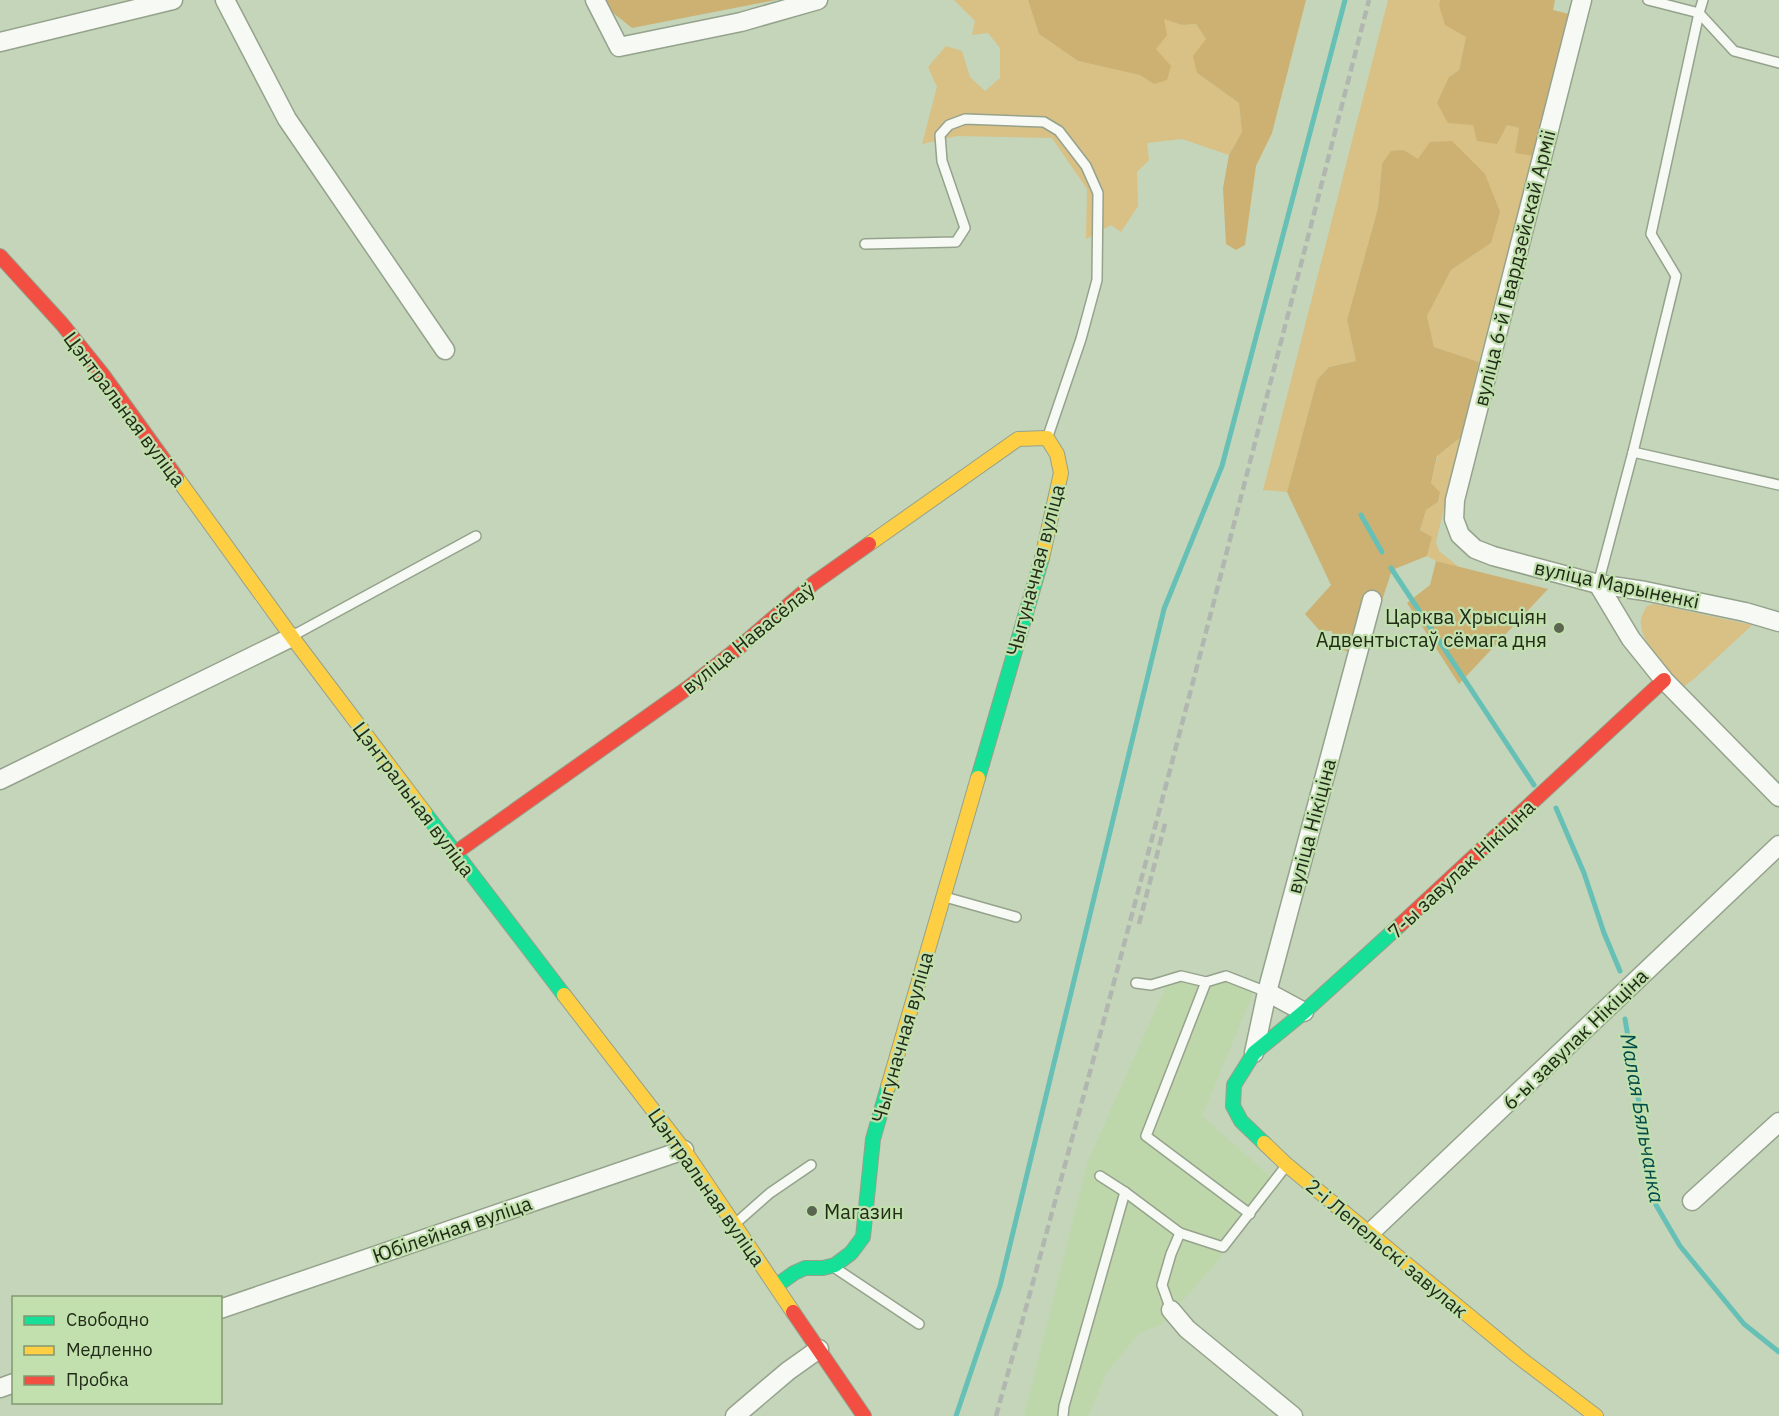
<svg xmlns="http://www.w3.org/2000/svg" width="1779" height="1416" font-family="'IBM Plex Sans',sans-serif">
  <rect width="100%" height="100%" fill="#c4d5b9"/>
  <path fill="#bdd7ab" d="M1225 972 1258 981 1202 1116 1281 1186 1271 1194 1215 1264 1161 1325 1140 1332 1107 1372 1088 1416H1024L1088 1161 1172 973 1203 977Z"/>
  <g fill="#d9c085">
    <path d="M954 0H1028L1039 34 1078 61 1141 75 1154 84 1156 49 1164 18 1182 25 1196 24 1206 39 1197 73 1239 103 1242 132 1229 155 1182 139 1147 143 1149 160 1137 172 1138 206 1121 232 1111 225 1086 239 1087 189 1052 138 957 136 922 144 937 87 928 67 946 46 962 51 970 77 985 91 1000 78V48L988 33 972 35 975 21Z"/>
    <path d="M1388 0H1440L1439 5 1466 37 1459 70 1449 77 1507 125 1519 128 1534 156 1479 362 1434 347 1427 316 1451 270 1491 243 1418 159 1404 150 1382 164 1378 208 1347 320 1356 361 1329 367 1317 380 1287 492 1263 490Z"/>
    <path d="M1461 437 1436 542 1439 551 1459 567 1436 561 1427 556 1432 537 1420 530 1426 510 1438 502 1440 492 1431 483 1438 455Z"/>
    <path d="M1654 604 1752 625 1694 679 1683 687C1669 670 1638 642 1641 619 1642 614 1645 610 1647 606Z"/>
  </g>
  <g fill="#cdb172">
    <path d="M603 0H776L632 28 607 8Z"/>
    <path d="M1028 0H1306L1272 133 1256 166 1245 245 1236 250 1226 244 1223 188 1229 155 1242 132 1239 103 1197 73 1193 56 1206 39 1196 24 1182 25 1164 19 1167 35 1156 49 1171 66 1167 80 1154 84 1140 75 1078 61 1039 34Z"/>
    <path d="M1440 0H1555L1553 10 1573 15 1534 156 1515 153 1519 128 1507 125 1497 144 1477 141 1473 125 1448 123 1437 103 1449 77 1459 70 1466 37 1445 25 1439 5Z"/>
    <path d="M1452 141 1485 174 1500 212 1491 243 1451 270 1427 316 1434 347 1479 362 1461 437 1437 456 1431 483 1440 492 1438 502 1426 510 1420 530 1432 537 1427 556 1392 570 1372 631 1350 652 1334 648 1332 631H1320L1305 614 1331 585 1287 492 1317 380 1329 367 1356 361 1347 320 1378 208 1382 164 1391 151 1404 150 1418 159 1430 142Z"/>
    <path d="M1436 561 1548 589 1459 684 1407 603 1430 585Z"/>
  </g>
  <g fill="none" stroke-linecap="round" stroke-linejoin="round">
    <g stroke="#67c0b6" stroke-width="5">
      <path d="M1361 515 1382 552"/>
      <path d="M1391 568 1534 785"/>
      <path d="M1556 808 1584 873 1604 933 1620 971"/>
      <path d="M1625 1019 1656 1205 1680 1246 1744 1324 1779 1352"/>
      <path d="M956 1416 1000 1286 1164 609 1222 466 1345 0"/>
    </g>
    <defs>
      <g id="lane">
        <path d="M1648 0 1699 13 1703 0"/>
        <path d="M1699 13 1734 51 1779 63"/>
        <path d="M865 244 956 242 965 228 942 161 940 135 949 125 965 119 1044 122 1059 131 1086 166 1098 193 1097 280 1081 339 1048 436"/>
        <path d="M1633 452 1779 485"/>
        <path d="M1598 584 1633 452 1676 276 1651 234 1699 13"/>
        <path d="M294 635 476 536"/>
        <path d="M945 897 1016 917"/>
        <path d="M1136 983 1151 985 1181 976 1206 982"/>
        <path d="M1100 1176 1125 1192 1180 1233 1223 1247 1286 1166"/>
        <path d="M1250 1214 1146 1136 1206 982 1226 976 1267 992"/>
        <path d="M736 1223 770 1193 811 1165"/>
        <path d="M835 1268 919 1324"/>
        <path d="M1171 1310 1162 1285 1171 1254 1180 1233"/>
        <path d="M1063 1416 1064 1406 1125 1192"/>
      </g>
      <g id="street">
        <path d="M225 0 287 119 445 350"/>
        <path d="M595 0 619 47 741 22 818 0"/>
        <path d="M1582 0 1455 500 1454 519 1460 535 1475 549 1493 556 1598 584 1645 591 1745 612 1779 622"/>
        <path d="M0 42 173 0"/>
        <path d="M1598 584 1631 639 1664 680 1779 797"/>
        <path d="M0 780 292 637"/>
        <path d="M1267 992 1304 1012"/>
        <path d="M1254 1053 1267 992 1372 600"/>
        <path d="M1692 1201 1779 1122"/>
        <path d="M1370 1233 1779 845"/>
        <path d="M220 1309 684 1150"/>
        <path d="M1171 1310 1187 1329 1293 1416"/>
        <path d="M0 1388 14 1383"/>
        <path d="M735 1416 788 1371 819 1349"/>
      </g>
      <g id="fast">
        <path d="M978 778 1042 558"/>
        <path d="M425 813 564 995"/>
        <path d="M1264 1143 1241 1121 1233 1106 1234 1085 1254 1053 1304 1012 1400 925"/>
        <path d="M776 1286 794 1273 805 1268H823L835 1265 851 1253 863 1237 873 1139 888 1087"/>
      </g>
      <g id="slow">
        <path d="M177 478 292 637 425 813"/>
        <path d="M869 544 1018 439 1047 438 1057 454 1061 473 1042 558"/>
        <path d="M564 995 684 1150 793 1312"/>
        <path d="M888 1087 978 778"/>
        <path d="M1264 1143 1287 1165 1520 1358 1596 1416"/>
      </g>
      <g id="jam">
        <path d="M0 256 62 324 103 375 177 478"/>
        <path d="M455 853 689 687 742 645 814 583 869 544"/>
        <path d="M1400 925 1664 680"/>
        <path d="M793 1312 864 1416"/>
      </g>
    </defs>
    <use href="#lane" stroke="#95a28c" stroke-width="12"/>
    <use href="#street" stroke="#95a28c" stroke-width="21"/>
    <use href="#fast" stroke="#95a28c" stroke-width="16"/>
    <use href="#slow" stroke="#95a28c" stroke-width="16"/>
    <use href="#jam" stroke="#95a28c" stroke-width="16"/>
    <use href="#lane" stroke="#f6f9f4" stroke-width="9"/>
    <use href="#street" stroke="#f6f9f4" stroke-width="18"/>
    <use href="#fast" stroke="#16e098" stroke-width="14"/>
    <use href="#slow" stroke="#ffcf43" stroke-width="14"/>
    <use href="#jam" stroke="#f24e42" stroke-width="14"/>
    <g stroke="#b2b6b0" stroke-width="4.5" stroke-dasharray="9 4.5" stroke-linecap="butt">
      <path d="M1139 924 1166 820"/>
      <path d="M996 1416C1127 946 1247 473 1369 0"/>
    </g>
  </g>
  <g fill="#5a6650" stroke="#c2e0ae" stroke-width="2">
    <circle cx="1559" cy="628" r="6"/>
    <circle cx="812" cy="1211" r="6"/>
  </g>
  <g text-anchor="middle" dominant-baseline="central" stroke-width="4.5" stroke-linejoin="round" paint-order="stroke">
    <g font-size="20" fill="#212b18" stroke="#c2e0ae">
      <text transform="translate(1514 268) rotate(-76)">вуліца 6-й Гвардзейскай Арміі</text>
      <text transform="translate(125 409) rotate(53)">Цэнтральная вуліца</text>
      <text transform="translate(1035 570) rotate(-75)">Чыгуначная вуліца</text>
      <text transform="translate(1617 584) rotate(12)">вуліца Марыненкі</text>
      <text transform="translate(748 638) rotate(-39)">вуліца Навасёлаў</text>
      <text transform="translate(414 799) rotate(53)">Цэнтральная вуліца</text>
      <text transform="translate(1311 826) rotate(-75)">вуліца Нікіціна</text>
      <text transform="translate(1461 869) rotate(-43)">7-ы завулак Нікіціна</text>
      <text transform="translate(902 1037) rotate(-74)">Чыгуначная вуліца</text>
      <text transform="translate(1575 1039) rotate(-44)">6-ы завулак Нікіціна</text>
      <text transform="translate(707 1187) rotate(55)">Цэнтральная вуліца</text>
      <text transform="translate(452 1229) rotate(-19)">Юбілейная вуліца</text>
      <text transform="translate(1387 1248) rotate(40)">2-і Лепельскі завулак</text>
    </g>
    <g font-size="20" fill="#212b18" stroke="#c2e0ae" text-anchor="end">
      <text x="1547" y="616">Царква Хрысціян<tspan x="1547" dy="23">Адвентыстаў сёмага дня</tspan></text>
      <text x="824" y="1211" text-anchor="start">Магазин</text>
    </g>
    <g font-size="21" font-style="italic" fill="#004b49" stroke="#c2e0ae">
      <text transform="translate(1643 1118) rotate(80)">Малая Бяльчанка</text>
    </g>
  </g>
  <rect x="12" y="1296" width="210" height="108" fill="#c2e0ae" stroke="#829872" stroke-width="1.5"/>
  <rect x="24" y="1316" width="30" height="9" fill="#16e098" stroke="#829872" stroke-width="1.5"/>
  <text x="66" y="1326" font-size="18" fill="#212b18">Свободно</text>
  <rect x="24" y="1346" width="30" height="9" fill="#ffcf43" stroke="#829872" stroke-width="1.5"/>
  <text x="66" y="1356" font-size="18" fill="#212b18">Медленно</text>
  <rect x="24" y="1376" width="30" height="9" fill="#f24e42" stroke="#829872" stroke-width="1.5"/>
  <text x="66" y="1386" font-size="18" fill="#212b18">Пробка</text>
</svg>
